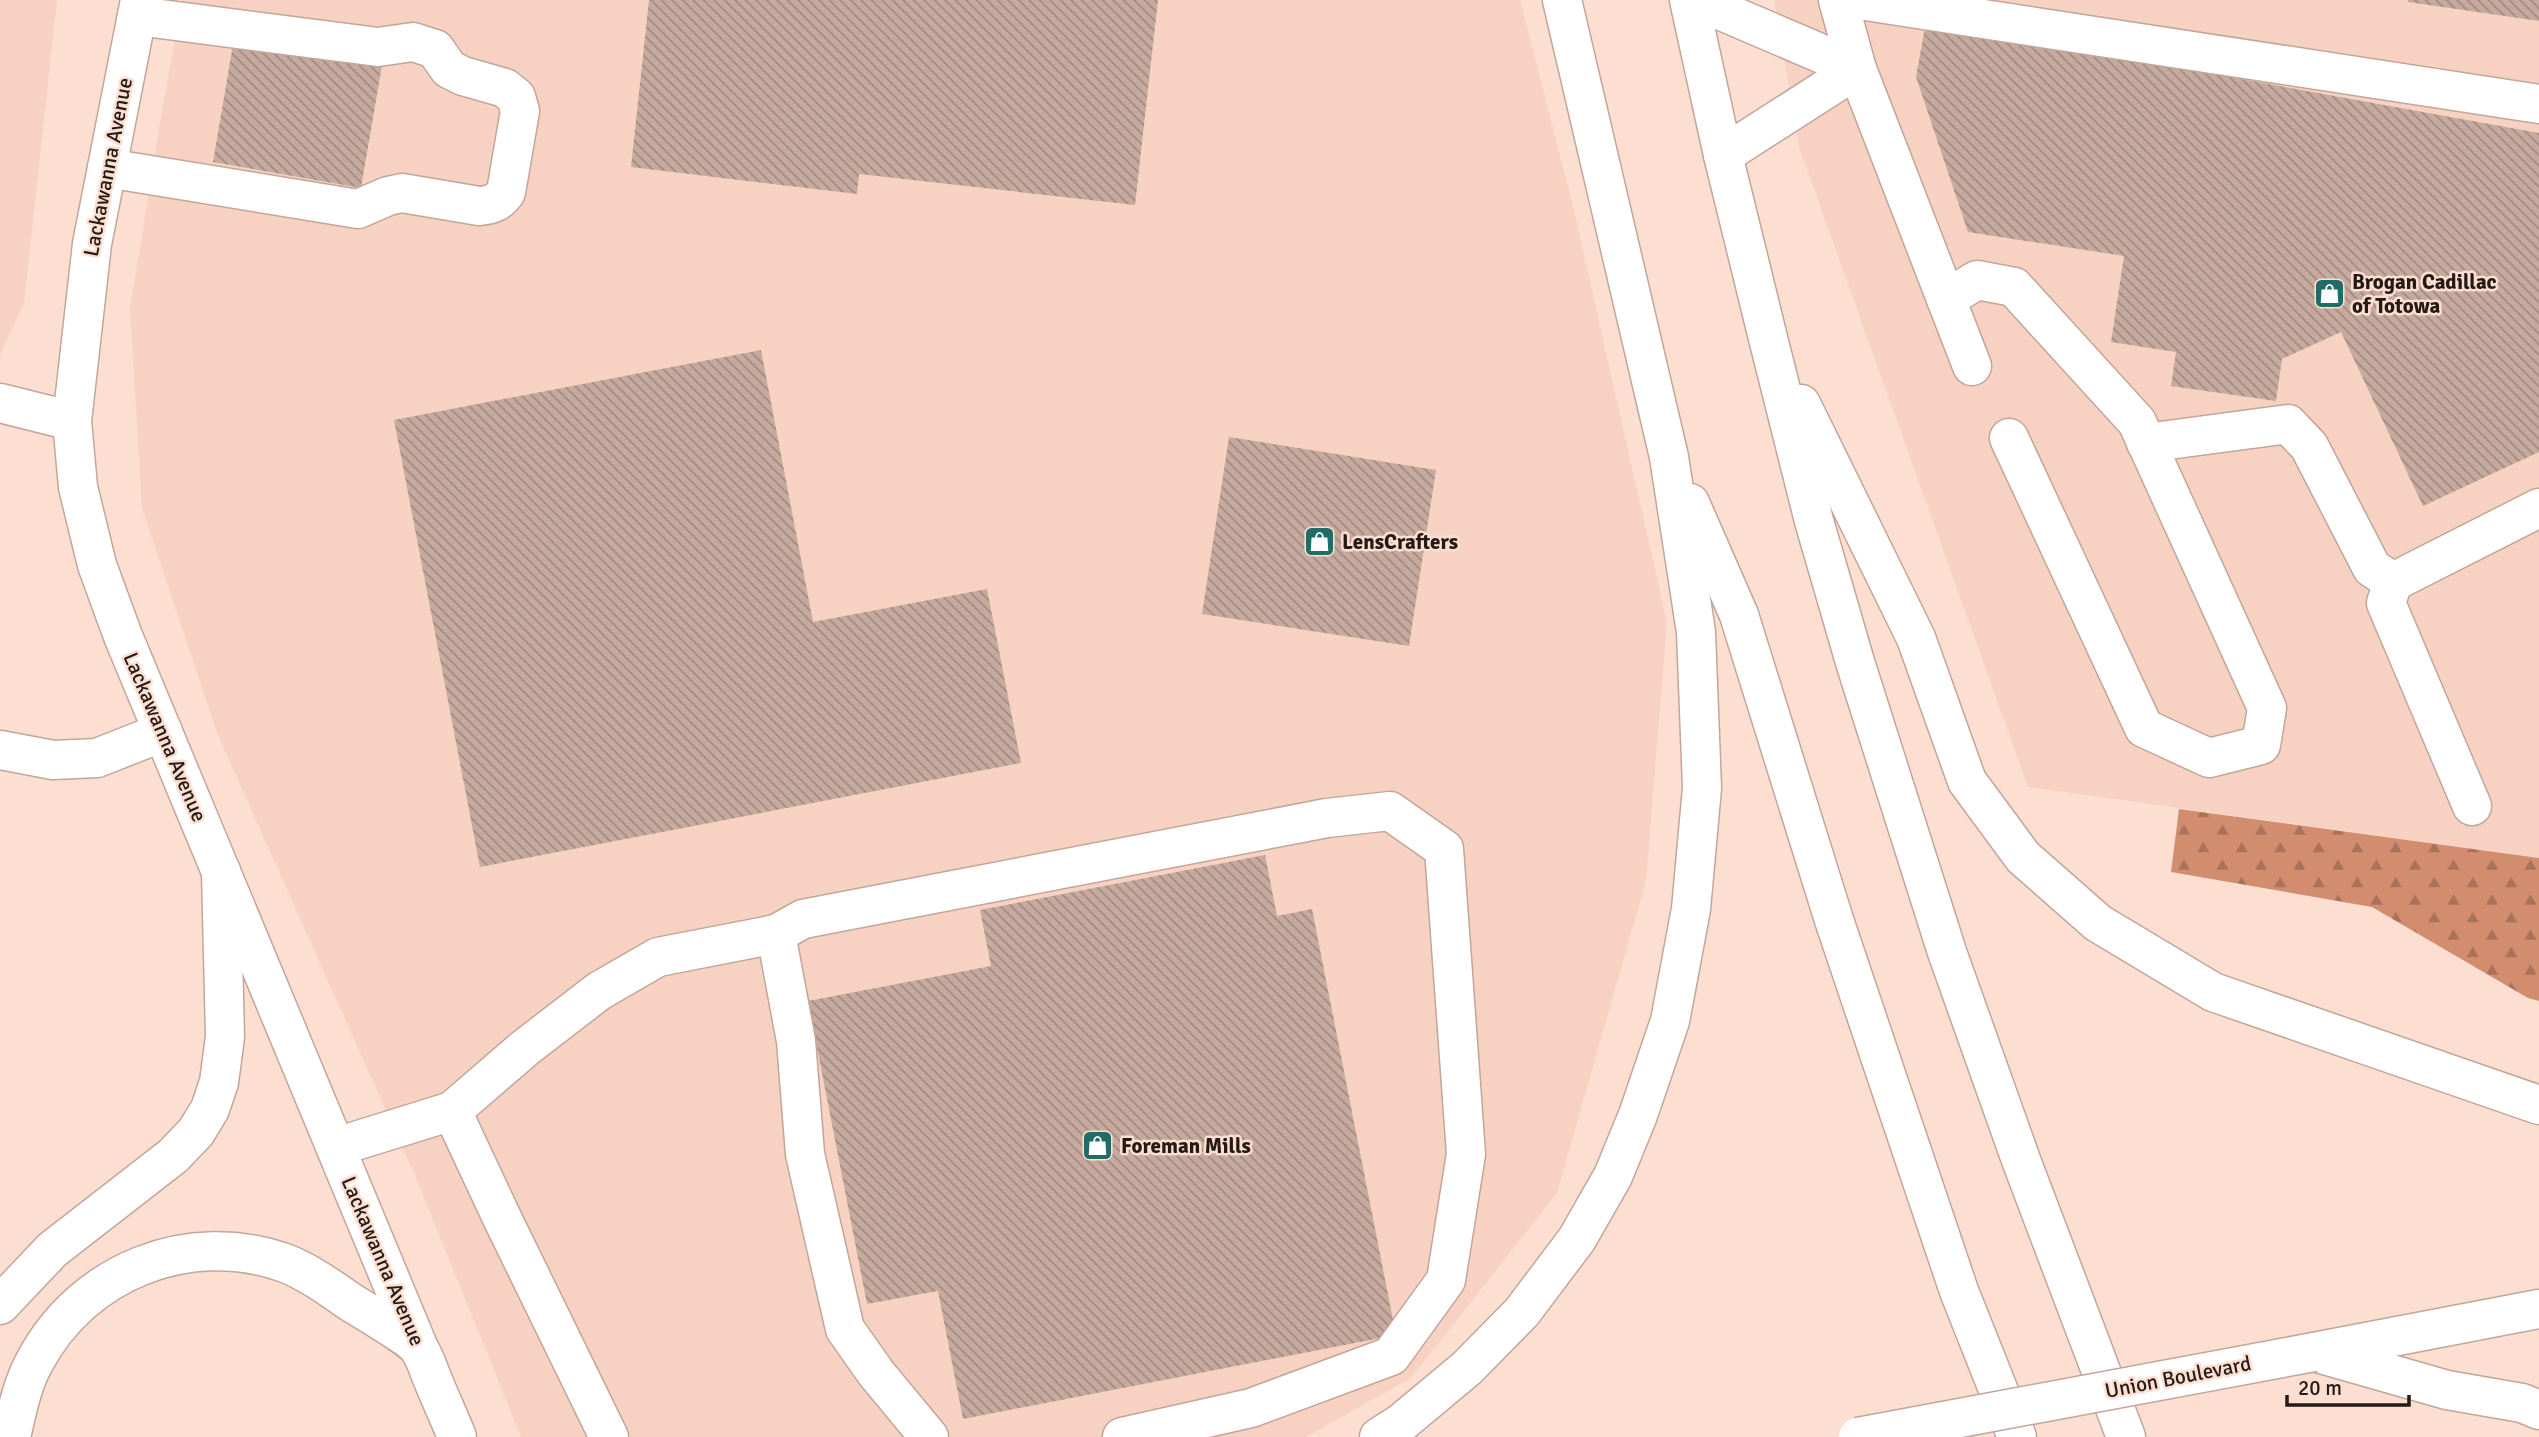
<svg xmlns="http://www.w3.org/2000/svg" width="2539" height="1437" font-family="Signika,sans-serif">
  <defs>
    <pattern id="forest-firs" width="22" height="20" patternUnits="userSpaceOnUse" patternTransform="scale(1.75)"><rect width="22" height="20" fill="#d28d6f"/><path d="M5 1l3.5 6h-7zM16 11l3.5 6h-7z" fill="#aa725a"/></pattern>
    <pattern id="building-back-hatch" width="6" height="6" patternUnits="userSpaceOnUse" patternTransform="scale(1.75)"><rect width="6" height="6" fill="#c7aa9e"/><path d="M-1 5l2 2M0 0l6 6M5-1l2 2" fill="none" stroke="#a18a80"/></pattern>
  </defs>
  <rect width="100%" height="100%" fill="#fddfd2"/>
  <g fill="#f7d2c2">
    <path d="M0 0H57L24 303 0 355Z"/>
    <path d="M182 0H1520L1572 202 1667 622 1646 881 1557 1193 1411 1378 1306 1437H521L417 1180 217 733 142 509 130 309 162 111Z"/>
    <path d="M1774 0H2539V858L2028 787 1799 147Z"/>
  </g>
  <path fill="url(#forest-firs)" d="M2179 809 2539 858V1001L2528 998 2372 907 2171 872Z"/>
  <g fill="url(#building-back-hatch)">
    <path d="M649 0H1158L1135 205 859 174 857 194 631 167Z"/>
    <path d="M2408 0H2539V21L2408 2Z"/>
    <path d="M1926 22 2539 133V452L2423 506 2341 332 2282 359 2276 401 2171 386 2176 352 2111 342 2124 256 1968 232 1916 77Z"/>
    <path d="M234 39 382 65 361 188 213 162Z"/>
    <path d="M761 350 813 622 987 589 1021 763 480 867 394 420Z"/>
    <path d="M1229 437 1436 470 1409 646 1202 614Z"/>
    <path d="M1265 855 1277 916 1312 909 1396 1335 963 1419 938 1291 867 1304 808 1001 991 966 980 910Z"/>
  </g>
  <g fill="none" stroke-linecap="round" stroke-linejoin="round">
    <defs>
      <g id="minor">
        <path d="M140 0 92 244 72 421 78 487 97 565 123 636 418 1346"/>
        <path d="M1696 0 1857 69"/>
        <path d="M1838 0 1857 69 1972 366"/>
        <path d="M1859 0 2539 104"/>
        <path d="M1723 155 1857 69"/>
        <path d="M107 168 358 209 388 196 402 193 479 206C492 205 499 202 506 192L520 111 516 97 505 88 463 76 449 69 435 49 413 42 378 47 137 16"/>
        <path d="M1946 299 1977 280 2014 287 2137 422 2267 708 2261 745 2209 758 2144 728 2009 438"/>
        <path d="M0 403 72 421"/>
        <path d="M2146 443 2288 424 2309 446 2372 568 2393 582 2539 508"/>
        <path d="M2393 582 2386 603 2472 806"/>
        <path d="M0 750 53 760 97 758 163 732"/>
        <path d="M776 934 796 1041 805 1154 845 1329 876 1373 929 1437"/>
        <path d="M452 1111 525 1048 599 991 658 957 776 934 803 919 1327 818 1390 811 1444 849 1466 1154 1446 1280 1391 1356 1251 1408 1122 1437"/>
        <path d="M336 1147 452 1111 502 1218 609 1437"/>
      </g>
      <g id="major">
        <path d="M0 1305 52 1250 173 1156 196 1132 210 1109 219 1082 225 1037 221 871"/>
        <path d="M2314 1352 2539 1309"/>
        <path d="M11 1437C17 1411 22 1384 35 1361 83 1271 189 1229 285 1263 308 1272 329 1287 349 1301 362 1309 414 1340 419 1349 425 1357 428 1369 432 1378 440 1398 449 1417 457 1437"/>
      </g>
      <g id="highway">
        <path d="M1689 0 1723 155 1767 334 1814 521 1855 662 1947 952 2021 1160 2126 1437"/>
        <path d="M1801 404 1916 638 1967 781 2023 857 2098 923 2213 992 2539 1105"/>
        <path d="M1690 503 1739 615 1834 920 1959 1291 2017 1437"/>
        <path d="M2314 1352 2447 1390 2522 1403 2539 1410"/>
        <path d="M1379 1437 1401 1423 1467 1368 1522 1312 1577 1239 1613 1176 1638 1115 1670 1021 1691 909 1702 788 1696 632 1669 457 1562 0"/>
      </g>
    </defs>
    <use href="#minor" stroke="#c2a69a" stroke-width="41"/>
    <use href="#major" stroke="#c2a69a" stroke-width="41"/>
    <use href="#highway" stroke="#c2a69a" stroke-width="41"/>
    <use href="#minor" stroke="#fff" stroke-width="38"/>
    <use href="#major" stroke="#fff" stroke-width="38"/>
    <use href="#highway" stroke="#fff" stroke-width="38"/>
    <defs>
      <path id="major-bridge" d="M1858 1437 2314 1352"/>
    </defs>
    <use href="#major-bridge" stroke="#c2a69a" stroke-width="41" stroke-linecap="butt"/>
    <use href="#major-bridge" stroke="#fff" stroke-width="38"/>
  </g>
  <defs>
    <symbol id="shop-square" viewBox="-11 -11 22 22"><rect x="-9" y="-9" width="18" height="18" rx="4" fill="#216c66" stroke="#fddfd2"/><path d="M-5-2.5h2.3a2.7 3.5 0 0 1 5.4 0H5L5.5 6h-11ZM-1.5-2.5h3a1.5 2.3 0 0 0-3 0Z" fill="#fff"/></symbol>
  </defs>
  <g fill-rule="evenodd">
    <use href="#shop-square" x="2312" y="276" width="35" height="35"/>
    <use href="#shop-square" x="1302" y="524" width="35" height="35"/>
    <use href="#shop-square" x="1080" y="1128" width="35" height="35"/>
  </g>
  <g text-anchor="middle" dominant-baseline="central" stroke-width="5" stroke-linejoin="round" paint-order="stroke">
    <g font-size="21" fill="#251b16" stroke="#fddfd2">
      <text transform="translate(108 167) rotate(-79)">Lackawanna Avenue</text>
      <text transform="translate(165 737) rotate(67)">Lackawanna Avenue</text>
      <text transform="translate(383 1261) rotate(67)">Lackawanna Avenue</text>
      <text transform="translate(2178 1377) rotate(-11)">Union Boulevard</text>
    </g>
    <g font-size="21" font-weight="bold" fill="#251b16" stroke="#fddfd2" text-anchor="start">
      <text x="2352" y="282">Brogan Cadillac<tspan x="2352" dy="24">of Totowa</tspan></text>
      <text x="1342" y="542">LensCrafters</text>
      <text x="1121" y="1146">Foreman Mills</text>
    </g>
  </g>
  <path d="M2287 1395v10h122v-10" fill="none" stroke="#251b16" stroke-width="3.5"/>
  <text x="2298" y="1395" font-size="21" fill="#251b16" stroke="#fddfd2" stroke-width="5" paint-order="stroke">20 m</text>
</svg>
